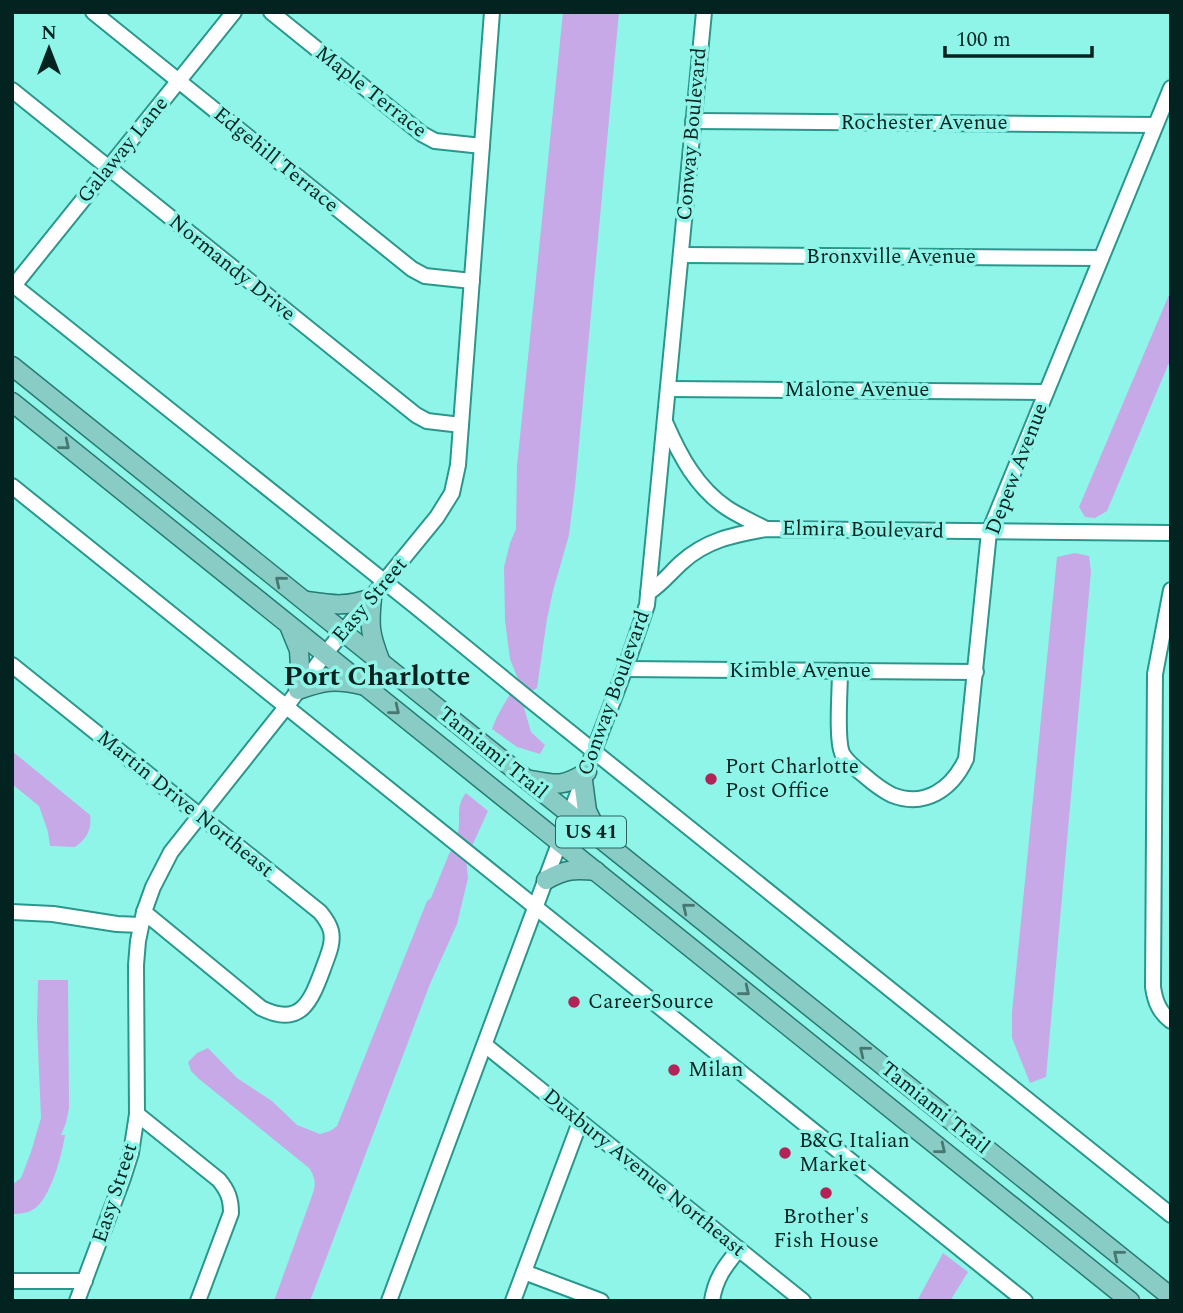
<svg xmlns="http://www.w3.org/2000/svg" width="1183" height="1313" font-family="Spectral,serif">
  <rect width="100%" height="100%" fill="#90f5e9"/>
  <g fill="#c7a9e7">
    <path d="M563 12H619L575 487 569 535 553 591 547 619 537 688 532 691 524 708 531 732 545 745 540 754 517 747 492 729C499 709 510 697 518 679L510 659 505 621 504 567 510 543 516 529 517 466Z"/>
    <path d="M1171 290V358L1107 511 1095 518 1085 517 1079 507Z"/>
    <path d="M1075 553 1089 556 1091 571 1046 1077 1030 1083 1012 1038V1012L1057 557Z"/>
    <path d="M12 751 90 815C92 829 87 839 75 847L50 846 48 832 39 806 12 784Z"/>
    <path d="M466 793 488 811 466 859 468 878 457 924 430 984 310 1301H274L313 1193C316 1183 315 1177 309 1168L199 1079 191 1071 188 1062 197 1053 208 1048 237 1078 272 1101 297 1125 320 1134 330 1131 337 1126 427 901 431 898 449 854C453 847 456 840 458 832 461 819 455 806 466 793Z"/>
    <path d="M38 980H68L69 1108 66 1123 61 1135H65C62 1154 51 1198 34 1209 28 1213 20 1214 12 1214V1185L21 1178 31 1152 41 1118 37 1024Z"/>
    <path d="M943 1253 968 1272 950 1301H917Z"/>
  </g>
  <g fill="none" stroke-linecap="round" stroke-linejoin="round">
    <defs>
      <g id="minor">
        <path d="M93 12 412 269 425 276 472 281"/>
        <path d="M271 12 422 134 435 141 482 146"/>
        <path d="M12 90 416 415 427 421 461 425"/>
        <path d="M693 121 1155 125"/>
        <path d="M681 255 1101 258"/>
        <path d="M12 284 415 606 530 700 1171 1215"/>
        <path d="M12 288 234 12"/>
        <path d="M668 389 1046 392"/>
        <path d="M666 424C680 456 697 488 727 508 739 516 753 522 766 529"/>
        <path d="M12 486 1025 1301"/>
        <path d="M1171 590 1155 674 1153 987C1155 1001 1159 1012 1171 1021"/>
        <path d="M648 593C662 584 669 574 681 563 706 540 733 535 766 529L1171 533"/>
        <path d="M12 665 320 912C325 918 329 923 331 931 334 944 327 957 323 969 311 1001 301 1028 261 1008L144 912"/>
        <path d="M625 669 976 672"/>
        <path d="M840 671C840 690 836 738 842 753 847 763 857 769 865 776 873 783 882 790 892 795 925 808 952 789 966 759L989 532 1171 88"/>
        <path d="M12 912 53 914 117 924 141 925"/>
        <path d="M485 1045 803 1301"/>
        <path d="M137 1114 219 1180C228 1191 231 1199 231 1213L198 1301"/>
        <path d="M524 1272 601 1301"/>
        <path d="M12 1281H85"/>
        <path d="M77 1301 123 1178 131 1153 137 1114 136 965 138 941 144 912 153 887 171 852 286 707 325 654 437 517 452 493 458 465 492 12"/>
        <path d="M389 1301 570 814 625 669 647 605 704 12"/>
        <path d="M513 1301 580 1122"/>
        <path d="M712 1301C715 1279 725 1266 739 1249"/>
      </g>
      <g id="major">
        <path d="M12 366 1171 1297"/>
        <path d="M12 402 1130 1301"/>
        <path d="M307 601C334 605 346 607 372 598 369 626 370 634 380 660"/>
        <path d="M290 628 299 650 300 667 298 690C324 681 334 679 361 685"/>
        <path d="M531 780C557 785 563 787 587 772"/>
        <path d="M583 781 587 811 598 833"/>
        <path d="M546 880C566 869 574 869 596 871"/>
      </g>
    </defs>
    <use href="#minor" stroke="#2a978d" stroke-width="18"/>
    <use href="#major" stroke="#267b73" stroke-width="21"/>
    <use href="#minor" stroke="#fff" stroke-width="14"/>
    <use href="#major" stroke="#89ccc5" stroke-width="18"/>
  </g>
  <defs><path id="oneway-chevron" d="M-2-3.5L2.5 0L-2 3.5" fill="none" stroke-width="1.6" stroke-linecap="round" stroke-linejoin="round" transform="scale(1.75)"/></defs>
  <g stroke="#467872">
    <use href="#oneway-chevron" transform="translate(65 445) rotate(39)"/>
    <use href="#oneway-chevron" transform="translate(280 581) rotate(-141)"/>
    <use href="#oneway-chevron" transform="translate(395 710) rotate(39)"/>
    <use href="#oneway-chevron" transform="translate(687 908) rotate(-141)"/>
    <use href="#oneway-chevron" transform="translate(745 991) rotate(39)"/>
    <use href="#oneway-chevron" transform="translate(864 1051) rotate(-141)"/>
    <use href="#oneway-chevron" transform="translate(941 1149) rotate(39)"/>
    <use href="#oneway-chevron" transform="translate(1118 1255) rotate(-141)"/>
  </g>
  <g fill="#b32355" stroke="#90f5e9" stroke-width="2.5">
    <circle cx="711" cy="779" r="7"/>
    <circle cx="574" cy="1002" r="7"/>
    <circle cx="674" cy="1070" r="7"/>
    <circle cx="785" cy="1153" r="7"/>
    <circle cx="826" cy="1193" r="7"/>
  </g>
  <g text-anchor="middle" dominant-baseline="central" stroke-width="7" stroke-linejoin="round" paint-order="stroke">
    <rect fill="#90f5e9" stroke="#2d625c" stroke-width="2" x="556" y="816.5" width="70" height="31" rx="5"/>
    <g font-size="19" font-weight="bold" fill="#022320">
      <text x="591" y="832">US 41</text>
    </g>
    <g font-size="21" fill="#022320" stroke="#90f5e9">
      <text transform="translate(371 92) rotate(38)">Maple Terrace</text>
      <text x="924" y="123">Rochester Avenue</text>
      <text transform="translate(692 134) rotate(-85)">Conway Boulevard</text>
      <text transform="translate(123 150) rotate(-51)">Galaway Lane</text>
      <text transform="translate(276 160) rotate(39)">Edgehill Terrace</text>
      <text x="891" y="257">Bronxville Avenue</text>
      <text transform="translate(232 268) rotate(39)">Normandy Drive</text>
      <text x="857" y="390">Malone Avenue</text>
      <text transform="translate(1017 469) rotate(-69)">Depew Avenue</text>
      <text transform="translate(863 530) rotate(1)">Elmira Boulevard</text>
      <text transform="translate(370 600) rotate(-50)">Easy Street</text>
      <text x="800" y="671">Kimble Avenue</text>
      <text transform="translate(614 693) rotate(-70)">Conway Boulevard</text>
      <text transform="translate(493 753) rotate(39)">Tamiami Trail</text>
      <text transform="translate(185 804) rotate(39)">Martin Drive Northeast</text>
      <text transform="translate(935 1108) rotate(39)">Tamiami Trail</text>
      <text transform="translate(644 1173) rotate(39)">Duxbury Avenue Northeast</text>
      <text transform="translate(115 1193) rotate(-72)">Easy Street</text>
    </g>
    <g font-size="21" fill="#022320" stroke="#90f5e9" text-anchor="start">
      <text x="725" y="767">Port Charlotte<tspan x="725" dy="24">Post Office</tspan></text>
      <text x="588" y="1002">CareerSource</text>
      <text x="688" y="1070">Milan</text>
      <text x="799" y="1141">B&amp;G Italian<tspan x="799" dy="24">Market</tspan></text>
      <text x="826" y="1217" text-anchor="middle">Brother's<tspan x="826" dy="24">Fish House</tspan></text>
    </g>
    <g font-size="28" font-weight="bold" fill="#022320" stroke="#90f5e9">
      <text x="377" y="676">Port Charlotte</text>
    </g>
  </g>
  <rect width="1183" height="1313" fill="none" stroke="#022320" stroke-width="28"/>
  <g transform="translate(49 49)" stroke="#90f5e9" stroke-width="5" paint-order="stroke">
  <path d="M0-5L12 26L0 18L-12 26Z" fill="#022320"/>
  <text y="-10" font-size="19" font-weight="bold" text-anchor="middle" fill="#022320">N</text>
  </g>
  <path d="M945 46v10h147v-10" fill="none" stroke="#022320" stroke-width="3.5"/>
  <text x="956" y="46" font-size="21" fill="#022320" stroke="#90f5e9" stroke-width="5" paint-order="stroke">100 m</text>
</svg>
